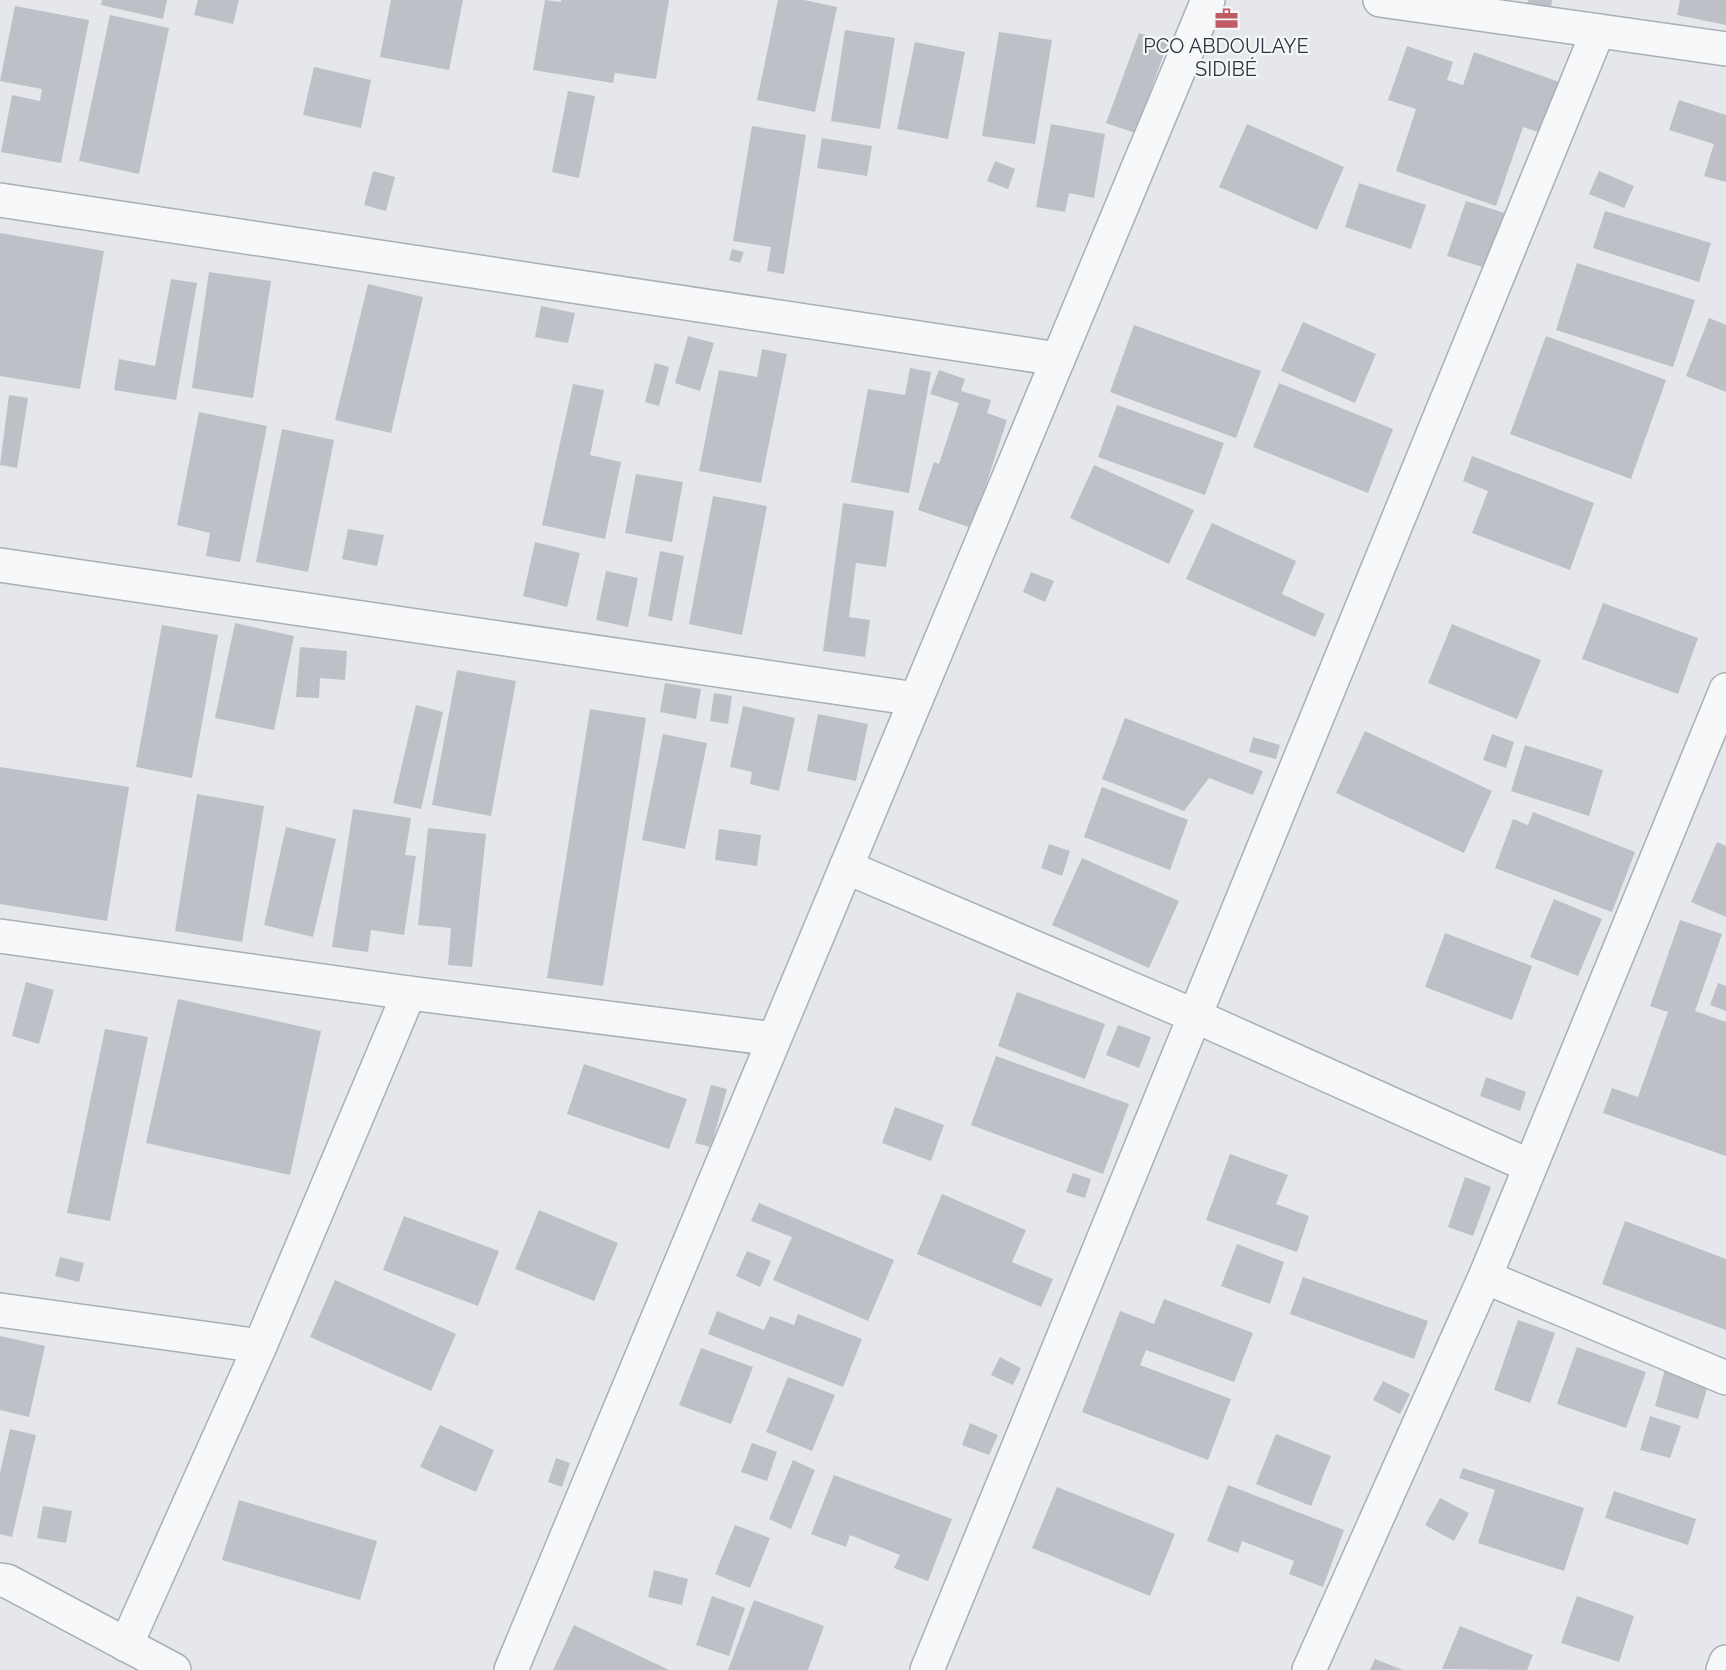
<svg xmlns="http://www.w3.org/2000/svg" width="1726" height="1670" font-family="Raleway,sans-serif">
  <rect width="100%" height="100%" fill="#e5e7eb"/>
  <g fill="#bdc0c7">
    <path d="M102 0H167L163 19 101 5Z"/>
    <path d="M198 0H239L233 24 194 15Z"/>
    <path d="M391 0H463L449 70 380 57Z"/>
    <path d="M545 0 561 2V0H669L656 79 615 73 613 83 533 70Z"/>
    <path d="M778 0H804L837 7 815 112 757 100Z"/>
    <path d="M1528 0H1552L1551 9 1527 5Z"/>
    <path d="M1680 0H1726V25L1677 15Z"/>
    <path d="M15 6 89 20 61 163 1 152 12 95 40 101 42 89 0 81Z"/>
    <path d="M110 15 169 28 139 174 79 161Z"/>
    <path d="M845 30 895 38 880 129 831 121Z"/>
    <path d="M999 32 1052 40 1035 144 982 136Z"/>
    <path d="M1139 33 1168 43 1135 133 1106 123Z"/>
    <path d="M915 42 965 52 948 139 897 129Z"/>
    <path d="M1407 46 1453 62 1447 80 1463 85 1474 52 1562 83 1544 134 1523 127 1496 206 1396 171 1416 109 1388 100Z"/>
    <path d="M314 67 371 80 361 128 303 115Z"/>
    <path d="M568 91 595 96 579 178 552 172Z"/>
    <path d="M1679 100 1726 115V182L1704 176 1714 144 1669 130Z"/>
    <path d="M1051 124 1105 134 1094 198 1069 193 1065 212 1036 207Z"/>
    <path d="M1247 124 1344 167 1317 230 1219 187Z"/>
    <path d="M752 126 806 135 784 274 767 271 771 247 733 241Z"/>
    <path d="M822 138 872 146 867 176 817 168Z"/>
    <path d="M995 161 1015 169 1008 189 987 181Z"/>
    <path d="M373 171 395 177 386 211 364 205Z"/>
    <path d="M1599 171 1634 186 1624 208 1589 194Z"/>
    <path d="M1359 183 1426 205 1411 249 1345 227Z"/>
    <path d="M1466 201 1508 214 1489 269 1447 256Z"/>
    <path d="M1605 211 1711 243 1699 282 1593 248Z"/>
    <path d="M0 233 104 251 80 389 0 376Z"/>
    <path d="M732 249 744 252 740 263 729 260Z"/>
    <path d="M1577 263 1695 300 1673 367 1556 330Z"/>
    <path d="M209 272 271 281 253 398 192 388Z"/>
    <path d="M171 279 197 283 176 400 114 390 119 359 155 366Z"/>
    <path d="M368 284 423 297 391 433 335 420Z"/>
    <path d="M541 306 575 313 568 343 535 337Z"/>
    <path d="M1709 318 1726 325V392L1686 376Z"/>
    <path d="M1303 322 1376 354 1355 403 1281 371Z"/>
    <path d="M1134 325 1261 371 1236 438 1110 392Z"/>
    <path d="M688 336 714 343 700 391 675 383Z"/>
    <path d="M1546 336 1666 380 1631 479 1510 434Z"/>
    <path d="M762 349 787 354 761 483 699 471 719 370 757 377Z"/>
    <path d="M655 363 669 367 659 406 645 402Z"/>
    <path d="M910 368 931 372 909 493 851 482 868 389 905 395Z"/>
    <path d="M939 370 965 379 961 391 991 400 987 413 1007 420 972 528 918 510 934 462 939 464 959 403 930 394Z"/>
    <path d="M1279 383 1393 429 1368 493 1253 447Z"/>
    <path d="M573 384 604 390 590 455 621 462 605 539 542 525Z"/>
    <path d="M9 395 28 398 17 468 0 465Z"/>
    <path d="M1117 405 1224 443 1205 495 1098 457Z"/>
    <path d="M199 412 267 426 240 562 206 556 210 533 177 525Z"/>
    <path d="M282 429 334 440 308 572 256 562Z"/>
    <path d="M1472 456 1594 503 1570 570 1472 533 1488 491 1463 481Z"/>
    <path d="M1094 465 1194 510 1169 564 1070 518Z"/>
    <path d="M636 474 683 482 672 542 625 533Z"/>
    <path d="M713 496 767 506 742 635 689 624Z"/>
    <path d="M843 503 894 511 886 567 856 563 849 617 870 620 865 657 823 651Z"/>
    <path d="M1212 523 1296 561 1282 594 1325 614 1315 637 1186 579Z"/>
    <path d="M348 529 384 535 377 566 342 559Z"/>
    <path d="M535 542 580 553 567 607 523 596Z"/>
    <path d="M660 551 684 556 672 621 648 616Z"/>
    <path d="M606 571 638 578 628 627 596 620Z"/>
    <path d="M1031 572 1054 581 1045 602 1023 592Z"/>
    <path d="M1603 603 1698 638 1678 694 1582 659Z"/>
    <path d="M235 623 294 636 274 730 215 718Z"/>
    <path d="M1452 624 1541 660 1517 719 1428 683Z"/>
    <path d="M162 625 218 635 192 778 136 767Z"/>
    <path d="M300 647 347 651 345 680 320 678 319 698 296 697Z"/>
    <path d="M457 670 516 681 491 816 432 805Z"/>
    <path d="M665 683 701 689 696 719 660 712Z"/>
    <path d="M714 693 732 696 728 724 710 721Z"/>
    <path d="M416 705 443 712 421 809 393 803Z"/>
    <path d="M743 706 795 718 779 791 750 784 752 772 730 767Z"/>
    <path d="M590 709 646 718 603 986 547 978Z"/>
    <path d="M818 714 868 724 856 781 807 771Z"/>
    <path d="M1125 718 1263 771 1253 795 1209 778 1184 811 1102 779Z"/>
    <path d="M1365 731 1492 791 1464 853 1336 793Z"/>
    <path d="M663 734 707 743 685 849 642 840Z"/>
    <path d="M1492 734 1514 742 1506 768 1483 760Z"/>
    <path d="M1253 737 1280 745 1276 759 1249 752Z"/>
    <path d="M1525 745 1603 770 1589 816 1511 791Z"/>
    <path d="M0 767 129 787 107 921 0 904Z"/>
    <path d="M1102 787 1188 820 1170 870 1084 837Z"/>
    <path d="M197 794 264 806 242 942 175 931Z"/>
    <path d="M353 809 411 818 405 855 416 856 404 935 371 930 368 952 332 947Z"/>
    <path d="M1533 812 1635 852 1612 912 1495 868 1513 819 1528 825Z"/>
    <path d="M286 827 336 839 313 937 264 925Z"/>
    <path d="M428 828 486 834 472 967 448 965 451 928 418 925Z"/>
    <path d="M719 829 761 835 757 866 715 860Z"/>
    <path d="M1717 842 1726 846V917L1691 902Z"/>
    <path d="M1049 844 1070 851 1062 876 1041 868Z"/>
    <path d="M1082 858 1179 901 1149 968 1052 925Z"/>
    <path d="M1554 899 1602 919 1578 976 1530 957Z"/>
    <path d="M1680 920 1722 934 1695 1011 1726 1022V1156L1603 1113 1612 1088 1638 1097 1668 1012 1650 1006Z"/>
    <path d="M1445 933 1532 966 1512 1020 1425 987Z"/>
    <path d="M26 982 54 990 39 1044 12 1036Z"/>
    <path d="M1718 983 1726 986V1011L1710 1005Z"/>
    <path d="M1017 992 1105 1024 1085 1079 998 1046Z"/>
    <path d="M178 999 321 1031 290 1175 146 1143Z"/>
    <path d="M1118 1025 1151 1037 1139 1068 1106 1055Z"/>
    <path d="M105 1029 148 1037 110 1221 67 1213Z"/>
    <path d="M996 1056 1129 1104 1103 1174 971 1125Z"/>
    <path d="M584 1064 687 1099 669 1149 567 1114Z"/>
    <path d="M1486 1077 1526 1092 1520 1111 1480 1096Z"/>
    <path d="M711 1085 727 1089 711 1147 695 1143Z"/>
    <path d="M895 1107 944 1125 931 1161 882 1143Z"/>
    <path d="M1230 1154 1288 1175 1276 1204 1309 1216 1297 1252 1206 1220Z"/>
    <path d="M1073 1173 1091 1179 1085 1198 1066 1192Z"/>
    <path d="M1465 1177 1491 1187 1473 1236 1448 1227Z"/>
    <path d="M942 1194 1026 1230 1012 1262 1053 1279 1041 1307 917 1254Z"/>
    <path d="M759 1203 894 1260 868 1321 773 1280 792 1237 751 1221Z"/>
    <path d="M539 1210 618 1243 594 1301 515 1269Z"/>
    <path d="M404 1216 499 1251 478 1306 383 1270Z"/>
    <path d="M1625 1221 1726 1259V1330L1602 1284Z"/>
    <path d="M1237 1244 1284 1262 1270 1304 1221 1286Z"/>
    <path d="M747 1251 771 1261 760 1287 736 1276Z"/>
    <path d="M60 1257 84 1263 79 1282 55 1276Z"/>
    <path d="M1303 1277 1428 1321 1414 1359 1290 1314Z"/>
    <path d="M335 1280 456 1334 431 1391 310 1337Z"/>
    <path d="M1164 1299 1253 1333 1234 1382 1146 1350 1140 1365 1231 1399 1208 1460 1082 1412 1120 1311 1154 1324Z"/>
    <path d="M717 1311 764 1330 770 1316 794 1325 798 1314 862 1339 843 1387 708 1334Z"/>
    <path d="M1518 1320 1555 1333 1530 1403 1494 1390Z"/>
    <path d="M0 1336 45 1346 29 1417 0 1410Z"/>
    <path d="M1577 1347 1646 1372 1626 1428 1557 1404Z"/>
    <path d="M701 1348 753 1367 731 1424 679 1405Z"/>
    <path d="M1000 1357 1021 1368 1013 1385 991 1375Z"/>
    <path d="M1665 1369 1709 1382 1698 1419 1655 1406Z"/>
    <path d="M788 1377 835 1395 812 1451 766 1432Z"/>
    <path d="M1383 1381 1410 1394 1400 1414 1373 1400Z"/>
    <path d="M1650 1416 1681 1426 1670 1458 1640 1450Z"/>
    <path d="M970 1423 998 1435 989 1455 962 1445Z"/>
    <path d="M440 1425 494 1450 476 1492 420 1467Z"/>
    <path d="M10 1429 36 1435 12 1537 0 1534V1473Z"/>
    <path d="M1276 1434 1331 1456 1311 1506 1256 1484Z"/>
    <path d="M752 1443 777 1452 767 1481 741 1472Z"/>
    <path d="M556 1458 570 1463 562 1487 548 1482Z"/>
    <path d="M793 1460 815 1470 791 1529 769 1519Z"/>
    <path d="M1463 1468 1584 1508 1564 1571 1478 1543 1495 1490 1459 1478Z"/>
    <path d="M834 1475 952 1519 928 1581 894 1568 900 1555 850 1535 846 1547 811 1534Z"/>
    <path d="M1228 1485 1344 1530 1323 1587 1289 1574 1294 1561 1242 1541 1238 1553 1207 1541Z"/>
    <path d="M1057 1487 1175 1534 1150 1596 1032 1548Z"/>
    <path d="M1614 1491 1696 1519 1688 1545 1605 1518Z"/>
    <path d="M1440 1498 1469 1513 1454 1541 1425 1525Z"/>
    <path d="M239 1500 377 1541 360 1600 222 1560Z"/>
    <path d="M43 1506 72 1511 66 1543 37 1538Z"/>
    <path d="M735 1525 770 1538 750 1588 715 1574Z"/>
    <path d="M654 1570 688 1579 682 1605 648 1597Z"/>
    <path d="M712 1596 745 1608 729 1656 696 1645Z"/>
    <path d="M1577 1596 1634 1616 1619 1662 1561 1643Z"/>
    <path d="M754 1600 824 1626 808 1670H728Z"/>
    <path d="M574 1625 669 1670H553Z"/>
    <path d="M1460 1626 1533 1655 1527 1670 1442 1669Z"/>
    <path d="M1375 1659 1403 1670H1370Z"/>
  </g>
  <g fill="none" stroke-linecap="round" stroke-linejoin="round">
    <defs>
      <g id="minor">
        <path d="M1380 0 1726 49"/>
        <path d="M0 200 1058 359"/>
        <path d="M0 565 916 699"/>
        <path d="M846 867 1195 1016 1530 1166"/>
        <path d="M0 936 409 993 774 1039"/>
        <path d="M1485 1277 1726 1378"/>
        <path d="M0 1310 260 1346"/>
        <path d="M0 1580 7 1581 174 1670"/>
        <path d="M126 1645 260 1346 409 993"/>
        <path d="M511 1670 1208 0"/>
        <path d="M927 1670 1598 31"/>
        <path d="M1309 1670 1485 1277 1726 690"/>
        <path d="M1723 1670 1726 1662"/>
      </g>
    </defs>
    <use href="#minor" stroke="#aaaeb5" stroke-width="36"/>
    <use href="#minor" stroke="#f7f8fa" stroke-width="33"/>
  </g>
  <defs>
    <symbol id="office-bare" viewBox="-9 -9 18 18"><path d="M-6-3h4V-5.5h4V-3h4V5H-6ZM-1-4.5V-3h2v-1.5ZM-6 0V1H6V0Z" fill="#c05a63" stroke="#f5f6f8" stroke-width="2.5" paint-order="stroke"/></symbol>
  </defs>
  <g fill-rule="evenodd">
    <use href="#office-bare" x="1210" y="2" width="33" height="33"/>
  </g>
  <g text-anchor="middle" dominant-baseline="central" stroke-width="4.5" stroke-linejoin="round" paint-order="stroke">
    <g font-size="20" fill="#2e3442" stroke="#f5f6f8">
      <text x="1226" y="46">PCO ABDOULAYE<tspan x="1226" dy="23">SIDIBÉ</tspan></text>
    </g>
  </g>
</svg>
